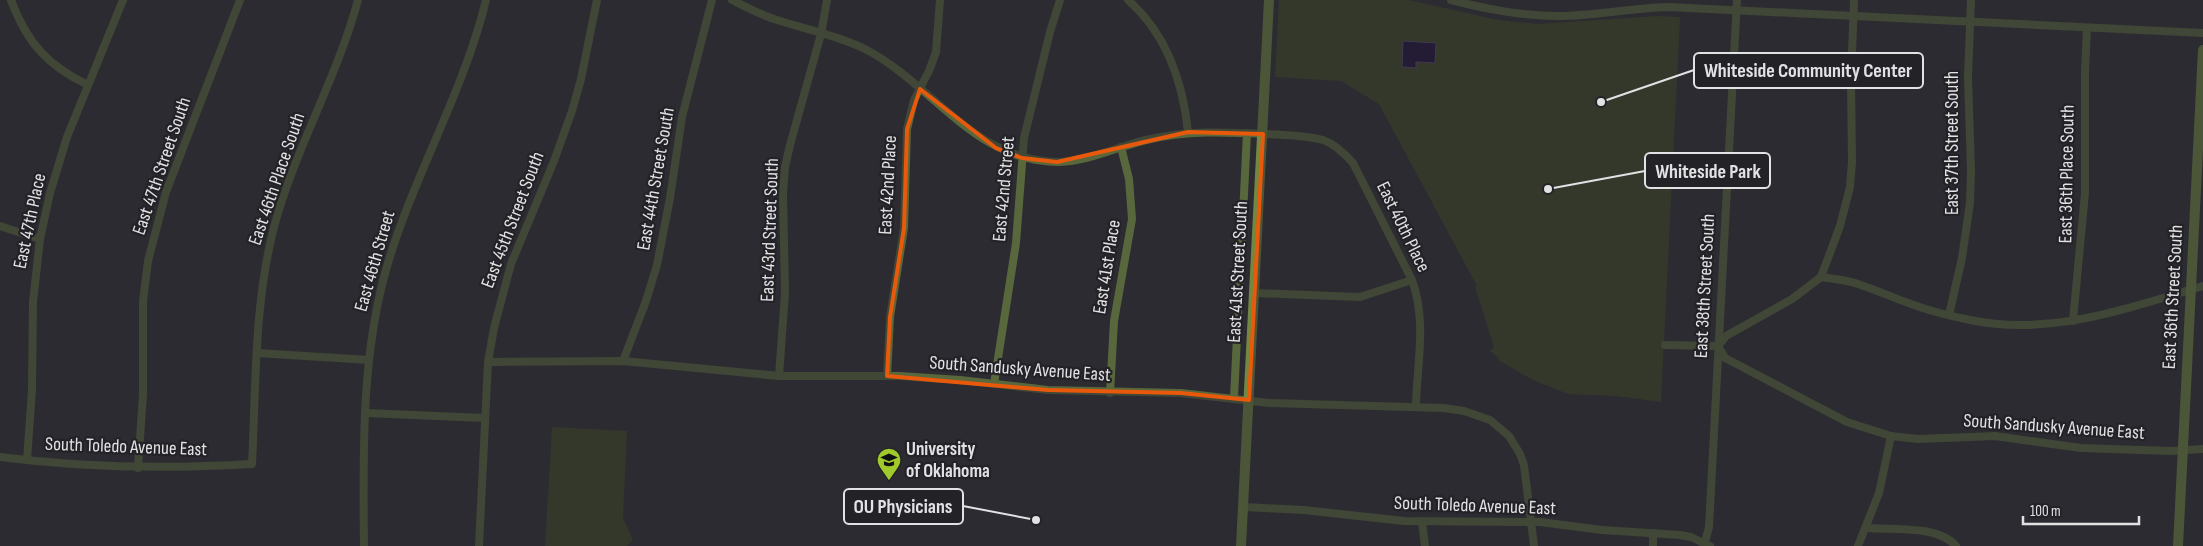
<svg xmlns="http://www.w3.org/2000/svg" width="2203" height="546" font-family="'Sofia Sans Condensed',sans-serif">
  <rect width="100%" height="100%" fill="#2c2b31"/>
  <g fill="#3c4725">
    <path d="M1279 0H1409L1498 20 1538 24 1656 16 1680 17 1661 402 1616 396 1568 394 1533 380 1498 360 1499 358 1490 351 1494 347 1475 287 1477 286 1379 104 1341 81 1275 77Z"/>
    <path d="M552 427 627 431 623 518 633 540 627 546H545Z"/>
  </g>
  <path fill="#1c0a3b" stroke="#574b6e" d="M1403 41 1436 43 1435 63 1416 62V68L1402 67Z"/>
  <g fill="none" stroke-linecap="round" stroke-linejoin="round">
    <g stroke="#59683c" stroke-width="8">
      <path d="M11 0C27 43 48 66 88 85"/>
      <path d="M732 0C746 7 761 15 777 20 805 29 836 35 863 48 933 83 973 162 1059 162 1089 161 1117 147 1146 140 1187 130 1226 132 1267 134 1285 135 1305 135 1323 140 1335 144 1345 154 1353 163L1412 280C1427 321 1417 364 1416 405"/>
      <path d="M1128 0C1167 34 1183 83 1188 132"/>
      <path d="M1451 0C1487 9 1521 16 1558 16 1595 16 1631 8 1669 7L2203 33"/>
      <path d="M0 226 40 239"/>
      <path d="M1821 277 1840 226 1850 187 1852 162 1851 80 1854 0"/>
      <path d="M1254 293 1360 297 1412 280"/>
      <path d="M1949 315 1962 258 1970 203 1971 170 1968 77 1971 0"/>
      <path d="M2073 321 2085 193V71L2087 28"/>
      <path d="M1665 345 1718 346"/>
      <path d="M1719 345 1726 336 1792 299 1821 277C1833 279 1847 280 1858 284 1876 290 1894 298 1911 304 1930 311 1950 316 1970 320 2051 337 2127 308 2203 286"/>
      <path d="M1718 346 1725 358 1847 422 1891 436 1918 439 1995 436 2081 448 2171 451 2203 449"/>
      <path d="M257 353 369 360"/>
      <path d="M623 361 646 301 657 265 670 198 682 117 712 0"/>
      <path d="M488 362 623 361 779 376H900L960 380 1048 390 1181 393 1269 403 1444 408 1464 411 1490 420 1509 436 1520 454 1524 465 1534 546"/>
      <path d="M779 376 785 293 783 193 785 167 790 145 821 34 827 0"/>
      <path d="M887 376 890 317 904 228 907 129 914 100 929 71 936 52 940 0"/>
      <path d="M994 384 1016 243 1024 138 1050 32 1060 0"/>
      <path d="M1110 393 1114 321 1132 219 1129 179 1121 147"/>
      <path d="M1234 398 1247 133"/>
      <path d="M366 413 485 418"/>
      <path d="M0 457C84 468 167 469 252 464 256 386 254 304 274 227 295 149 337 78 358 0"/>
      <path d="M27 460 32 390 33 302 40 239 50 193 67 137 123 0"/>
      <path d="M138 468 143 394V302L148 261 166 192 240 0"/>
      <path d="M1244 507 1304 510 1404 521 1540 522 1602 530 1680 535 1691 537 1710 546"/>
      <path d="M1422 522 1425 546"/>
      <path d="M1867 528C1893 530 1938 525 1956 546"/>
      <path d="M1653 533V546"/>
      <path d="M1705 542 1709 527 1737 0"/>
      <path d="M364 546C363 454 361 352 388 263 415 173 464 91 486 0"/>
      <path d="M479 546 488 362 494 328 511 264 554 161 572 111 581 79 597 0"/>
      <path d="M1858 546 1879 493 1891 436"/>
    </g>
    <g stroke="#728841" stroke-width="10">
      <path d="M1241 546 1269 0"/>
      <path d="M2178 546 2203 50"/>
    </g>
  </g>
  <path d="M0 0H2203V546H0ZM920 89 996 148 1022 158 1057 162 1188 132 1263 134 1249 400 1181 393 1048 390 887 376 890 317 904 228 907 129Z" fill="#2c2b31" fill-opacity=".55" fill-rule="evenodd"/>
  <path fill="none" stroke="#e8590c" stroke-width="4" stroke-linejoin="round" d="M920 89 996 148 1022 158 1057 162 1188 132 1263 134 1249 400 1181 393 1048 390 887 376 890 317 904 228 907 129Z"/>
  <defs>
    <symbol id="university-pin" viewBox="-11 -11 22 30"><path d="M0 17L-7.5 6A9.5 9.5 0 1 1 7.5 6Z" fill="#a0c92b" stroke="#232227"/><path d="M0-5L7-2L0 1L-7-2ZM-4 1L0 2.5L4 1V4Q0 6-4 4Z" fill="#111"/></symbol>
  </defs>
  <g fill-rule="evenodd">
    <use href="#university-pin" x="875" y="446" width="28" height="38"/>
  </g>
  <g text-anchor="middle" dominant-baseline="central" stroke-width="4.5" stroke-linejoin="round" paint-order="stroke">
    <g font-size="19" fill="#e2e2e5" stroke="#232227">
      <text transform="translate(1952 143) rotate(-90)">East 37th Street South</text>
      <text transform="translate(162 166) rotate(-71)">East 47th Street South</text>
      <text transform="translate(2067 174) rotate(-89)">East 36th Place South</text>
      <text transform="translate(277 179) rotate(-71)">East 46th Place South</text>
      <text transform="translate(656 179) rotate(-80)">East 44th Street South</text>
      <text transform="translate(888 185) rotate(-87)">East 42nd Place</text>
      <text transform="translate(1004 189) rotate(-85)">East 42nd Street</text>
      <text transform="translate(513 220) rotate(-69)">East 45th Street South</text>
      <text transform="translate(30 221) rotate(-78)">East 47th Place</text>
      <text transform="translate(1403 227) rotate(64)">East 40th Place</text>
      <text transform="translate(770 230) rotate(-88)">East 43rd Street South</text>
      <text transform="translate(375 261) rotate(-74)">East 46th Street</text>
      <text transform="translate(1107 267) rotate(-81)">East 41st Place</text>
      <text transform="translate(1238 272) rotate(-87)">East 41st Street South</text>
      <text transform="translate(1705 286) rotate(-87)">East 38th Street South</text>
      <text transform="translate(2173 297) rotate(-87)">East 36th Street South</text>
      <text transform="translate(1020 369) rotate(4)">South Sandusky Avenue East</text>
      <text transform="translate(2054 427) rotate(4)">South Sandusky Avenue East</text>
      <text transform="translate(126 447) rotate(2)">South Toledo Avenue East</text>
      <text transform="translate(1475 506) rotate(2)">South Toledo Avenue East</text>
    </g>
    <g font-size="19" font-weight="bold" fill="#e2e2e5" stroke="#232227" text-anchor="start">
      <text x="906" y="449">University<tspan x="906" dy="22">of Oklahoma</tspan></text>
    </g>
  </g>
  <path fill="none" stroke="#e2e2e5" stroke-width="2" d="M1601 102L1694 70M1548 189L1645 171M1036 520L963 506"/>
  <g fill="#e2e2e5" stroke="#232227" stroke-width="2">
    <circle cx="1601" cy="102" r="5"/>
    <circle cx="1548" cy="189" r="5"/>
    <circle cx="1036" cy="520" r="5"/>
  </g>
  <g fill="#232227" stroke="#e2e2e5" stroke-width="2">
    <rect x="1694" y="53" width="229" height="35" rx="5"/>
    <rect x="1645" y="153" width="125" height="35" rx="5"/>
    <rect x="844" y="489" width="119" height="35" rx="5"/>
  </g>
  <g font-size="20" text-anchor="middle" font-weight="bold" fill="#e2e2e5">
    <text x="1808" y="77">Whiteside Community Center</text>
    <text x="1708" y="178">Whiteside Park</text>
    <text x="903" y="513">OU Physicians</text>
  </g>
  <path d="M2023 516v8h116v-8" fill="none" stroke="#e2e2e5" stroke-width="2.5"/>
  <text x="2030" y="516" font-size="15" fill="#e2e2e5" stroke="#232227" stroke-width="4" paint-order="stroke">100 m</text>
</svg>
